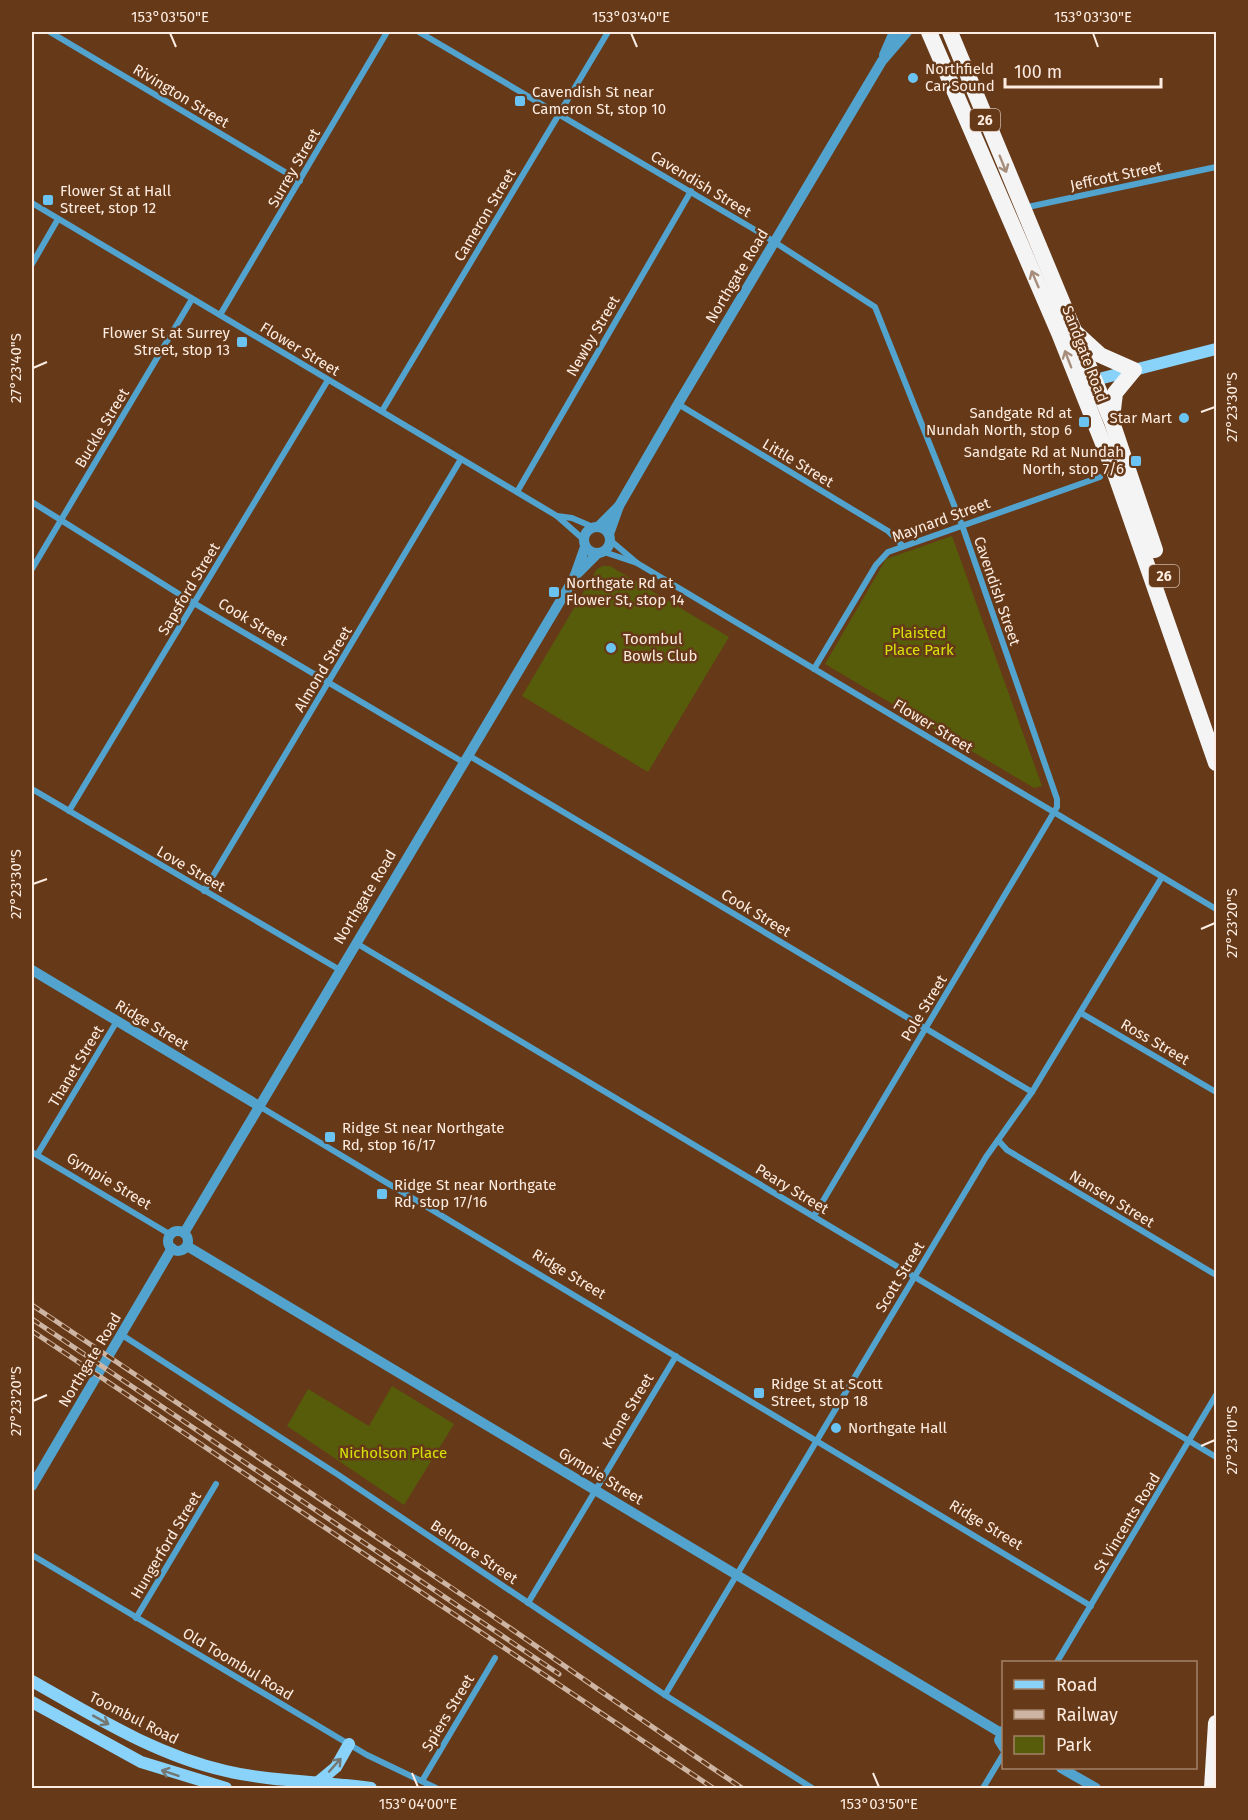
<svg xmlns="http://www.w3.org/2000/svg" width="1248" height="1820" font-family="'Fira Sans',sans-serif">
  <rect width="100%" height="100%" fill="#663918"/>
  <g fill="#565c0a">
    <path d="M952 536 1042 786 1034 788 825 664 886 559Z"/>
    <path d="M603 566H610L729 637 648 772 522 696 597 569Z"/>
    <path d="M392 1386 454 1424 404 1505 287 1426 308 1389 369 1426Z"/>
  </g>
  <g fill="none" stroke-linecap="round" stroke-linejoin="round">
    <g stroke="#52a3ce" stroke-width="6">
      <path d="M50 32 300 181"/>
      <path d="M419 32 762 234 875 307 962 525 1057 799V807L814 1216"/>
      <path d="M32 203 557 516 583 539"/>
      <path d="M1023 208 1216 167"/>
      <path d="M32 264 58 219"/>
      <path d="M220 315 387 32"/>
      <path d="M678 404 888 531 903 546"/>
      <path d="M382 411 608 32"/>
      <path d="M517 492 691 191"/>
      <path d="M32 502 187 599 463 762"/>
      <path d="M557 516 572 518 593 527"/>
      <path d="M610 540 637 563"/>
      <path d="M604 552 637 563 1216 909"/>
      <path d="M32 569 192 299"/>
      <path d="M814 669 876 565 888 552 1100 477"/>
      <path d="M468 755 1032 1092"/>
      <path d="M32 789 340 970"/>
      <path d="M69 811 328 380"/>
      <path d="M204 891 461 459"/>
      <path d="M356 943 1216 1457"/>
      <path d="M1081 1013 1216 1092"/>
      <path d="M259 1106 1091 1606"/>
      <path d="M998 1140 1007 1150 1216 1275"/>
      <path d="M32 1152 171 1235"/>
      <path d="M37 1155 117 1021"/>
      <path d="M122 1335 337 1474 665 1695 812 1788"/>
      <path d="M32 1555 367 1755 436 1788"/>
      <path d="M528 1603 676 1356"/>
      <path d="M136 1618 216 1484"/>
      <path d="M1057 1662 1216 1395"/>
      <path d="M665 1695 986 1157 1032 1092 1162 877"/>
      <path d="M422 1781 495 1658"/>
      <path d="M983 1788 1004 1753"/>
    </g>
    <g stroke="#52a3ce" stroke-width="10">
      <path d="M884 55 894 32"/>
      <circle cx="597" cy="540" r="13"/>
      <path d="M598 527 619 506"/>
      <path d="M609 534 619 506 678 404 882 61 907 32"/>
      <path d="M574 577 597 554"/>
      <path d="M32 970 259 1106"/>
      <circle cx="178" cy="1241" r="10"/>
      <path d="M184 1233 574 578 585 547"/>
      <path d="M187 1246 1001 1733"/>
      <path d="M32 1486 172 1248"/>
      <path d="M1004 1730 999 1740 1004 1748"/>
      <path d="M1061 1768 1096 1788"/>
    </g>
    <g stroke="#89d2fa" stroke-width="12">
      <path d="M1087 382 1216 349"/>
      <path d="M32 1681C94 1716 155 1755 226 1771 273 1782 323 1781 371 1788"/>
      <path d="M32 1702 141 1762 226 1788"/>
      <path d="M318 1782 336 1767 349 1744"/>
    </g>
    <g stroke="#f4f4f4" stroke-width="16">
      <path d="M929 32 1059 333 1116 476 1216 763"/>
      <path d="M950 32 1112 422 1155 550"/>
      <path d="M1077 334 1100 355 1134 370 1115 393 1112 418"/>
      <path d="M1212 1788 1216 1723"/>
    </g>
    <defs>
      <g id="rail">
        <path d="M32 1305C178 1403 325 1501 471 1601 561 1663 651 1727 742 1788"/>
        <path d="M32 1319 559 1674"/>
        <path d="M32 1331 713 1788"/>
      </g>
    </defs>
    <use href="#rail" stroke="#ceb5a3" stroke-width="5"/>
    <use href="#rail" stroke="#663918" stroke-width="3" stroke-dasharray="9" stroke-linecap="butt"/>
  </g>
  <defs><path id="oneway-shaft" d="M-6 0H5M1.5-3L5.5 0L1.5 3" fill="none" stroke-width="1.6" stroke-linecap="round" stroke-linejoin="round" transform="scale(1.5)"/></defs>
  <g stroke="#a68d7b">
    <use href="#oneway-shaft" transform="translate(1003 164) rotate(68)"/>
    <use href="#oneway-shaft" transform="translate(1035 279) rotate(-113)"/>
    <use href="#oneway-shaft" transform="translate(1068 359) rotate(-111)"/>
  </g>
  <g stroke="#747672">
    <use href="#oneway-shaft" transform="translate(101 1720) rotate(29)"/>
    <use href="#oneway-shaft" transform="translate(335 1765) rotate(-48)"/>
    <use href="#oneway-shaft" transform="translate(170 1773) rotate(-162)"/>
  </g>
  <path fill="none" stroke="#fdece1" stroke-width="2" d="M170 33 176 47M631 33 637 47M1093 33 1098 47M33 368 47 362M1201 412 1215 407M33 884 47 879M1201 929 1215 923M33 1401 47 1395M1201 1446 1215 1440M412 1773 418 1787M873 1773 879 1787"/>
  <g fill="#6bc3f2" stroke="#663918" stroke-width="2">
    <circle cx="913" cy="78" r="6"/>
    <rect x="514" y="95" width="12" height="12" rx="3"/>
    <rect x="42" y="194" width="12" height="12" rx="3"/>
    <rect x="236" y="336" width="12" height="12" rx="3"/>
    <circle cx="1184" cy="418" r="6"/>
    <rect x="1078" y="416" width="12" height="12" rx="3"/>
    <rect x="1130" y="455" width="12" height="12" rx="3"/>
    <rect x="548" y="586" width="12" height="12" rx="3"/>
    <circle cx="611" cy="648" r="6"/>
    <rect x="324" y="1131" width="12" height="12" rx="3"/>
    <rect x="376" y="1188" width="12" height="12" rx="3"/>
    <rect x="753" y="1387" width="12" height="12" rx="3"/>
    <circle cx="836" cy="1428" r="6"/>
  </g>
  <g text-anchor="middle" dominant-baseline="central" stroke-width="5" stroke-linejoin="round" paint-order="stroke">
    <g fill="#663918" stroke="#d0b6a5" stroke-width="1.5">
      <rect x="970" y="109" width="30" height="22" rx="4.5"/>
      <rect x="1149" y="565" width="30" height="22" rx="4.5"/>
    </g>
    <g font-size="14" font-weight="bold" fill="#fdece1">
      <text x="985" y="120">26</text>
      <text x="1164" y="576">26</text>
    </g>
    <g font-size="15" fill="#fdece1" stroke="#663918" text-anchor="start">
      <text x="925" y="69">Northfield<tspan x="925" dy="17">Car Sound</tspan></text>
      <text x="532" y="92">Cavendish St near<tspan x="532" dy="17">Cameron St, stop 10</tspan></text>
      <text x="60" y="191">Flower St at Hall<tspan x="60" dy="17">Street, stop 12</tspan></text>
      <text x="230" y="333" text-anchor="end">Flower St at Surrey<tspan x="230" dy="17">Street, stop 13</tspan></text>
      <text x="1072" y="413" text-anchor="end">Sandgate Rd at<tspan x="1072" dy="17">Nundah North, stop 6</tspan></text>
      <text x="1172" y="418" text-anchor="end">Star Mart</text>
      <text x="1124" y="452" text-anchor="end">Sandgate Rd at Nundah<tspan x="1124" dy="17">North, stop 7/6</tspan></text>
      <text x="566" y="583">Northgate Rd at<tspan x="566" dy="17">Flower St, stop 14</tspan></text>
      <text x="623" y="639">Toombul<tspan x="623" dy="17">Bowls Club</tspan></text>
      <text x="342" y="1128">Ridge St near Northgate<tspan x="342" dy="17">Rd, stop 16/17</tspan></text>
      <text x="394" y="1185">Ridge St near Northgate<tspan x="394" dy="17">Rd, stop 17/16</tspan></text>
      <text x="771" y="1384">Ridge St at Scott<tspan x="771" dy="17">Street, stop 18</tspan></text>
      <text x="848" y="1428">Northgate Hall</text>
    </g>
    <g font-size="15" fill="#fdece1" stroke="#663918">
      <text transform="translate(181 96) rotate(31)">Rivington Street</text>
      <text transform="translate(294 168) rotate(-60)">Surrey Street</text>
      <text transform="translate(1116 176) rotate(-12)">Jeffcott Street</text>
      <text transform="translate(701 184) rotate(31)">Cavendish Street</text>
      <text transform="translate(485 215) rotate(-59)">Cameron Street</text>
      <text transform="translate(737 276) rotate(-59)">Northgate Road</text>
      <text transform="translate(593 336) rotate(-60)">Newby Street</text>
      <text transform="translate(300 349) rotate(31)">Flower Street</text>
      <text transform="translate(1085 354) rotate(69)">Sandgate Road</text>
      <text transform="translate(102 428) rotate(-59)">Buckle Street</text>
      <text transform="translate(798 463) rotate(31)">Little Street</text>
      <text transform="translate(941 520) rotate(-20)">Maynard Street</text>
      <text transform="translate(189 589) rotate(-59)">Sapsford Street</text>
      <text transform="translate(997 591) rotate(71)">Cavendish Street</text>
      <text transform="translate(253 622) rotate(31)">Cook Street</text>
      <text transform="translate(323 669) rotate(-59)">Almond Street</text>
      <text transform="translate(933 726) rotate(31)">Flower Street</text>
      <text transform="translate(191 869) rotate(30)">Love Street</text>
      <text transform="translate(365 897) rotate(-59)">Northgate Road</text>
      <text transform="translate(756 913) rotate(31)">Cook Street</text>
      <text transform="translate(924 1008) rotate(-59)">Pole Street</text>
      <text transform="translate(152 1025) rotate(31)">Ridge Street</text>
      <text transform="translate(1155 1042) rotate(30)">Ross Street</text>
      <text transform="translate(76 1066) rotate(-59)">Thanet Street</text>
      <text transform="translate(109 1181) rotate(31)">Gympie Street</text>
      <text transform="translate(792 1189) rotate(31)">Peary Street</text>
      <text transform="translate(1112 1199) rotate(31)">Nansen Street</text>
      <text transform="translate(569 1274) rotate(31)">Ridge Street</text>
      <text transform="translate(900 1277) rotate(-59)">Scott Street</text>
      <text transform="translate(90 1360) rotate(-59)">Northgate Road</text>
      <text transform="translate(628 1411) rotate(-59)">Krone Street</text>
      <text transform="translate(601 1476) rotate(31)">Gympie Street</text>
      <text transform="translate(1127 1523) rotate(-59)">St Vincents Road</text>
      <text transform="translate(986 1525) rotate(31)">Ridge Street</text>
      <text transform="translate(166 1545) rotate(-59)">Hungerford Street</text>
      <text transform="translate(474 1552) rotate(34)">Belmore Street</text>
      <text transform="translate(238 1664) rotate(31)">Old Toombul Road</text>
      <text transform="translate(448 1713) rotate(-59)">Spiers Street</text>
      <text transform="translate(134 1718) rotate(27)">Toombul Road</text>
    </g>
    <g font-size="15" fill="#d5e20a" stroke="#663918">
      <text x="919" y="633">Plaisted<tspan x="919" dy="17">Place Park</tspan></text>
      <text x="393" y="1453">Nicholson Place</text>
    </g>
  </g>
  <rect width="1248" height="1820" fill="none" stroke="#663918" stroke-width="66"/>
  <rect x="1002" y="1661" width="195" height="108" fill="#663918" stroke="#a28168" stroke-width="1.5"/>
  <rect x="1014" y="1680" width="30" height="9" fill="#89d2fa" stroke="#a28168" stroke-width="1.5"/>
  <text x="1056" y="1691" font-size="18" fill="#fdece1">Road</text>
  <rect x="1014" y="1710" width="30" height="9" fill="#ceb5a3" stroke="#a28168" stroke-width="1.5"/>
  <text x="1056" y="1721" font-size="18" fill="#fdece1">Railway</text>
  <rect x="1014" y="1736" width="30" height="18" fill="#565c0a" stroke="#a28168" stroke-width="1.5"/>
  <text x="1056" y="1751" font-size="18" fill="#fdece1">Park</text>
  <path d="M1005 78v9h156v-9" fill="none" stroke="#fdece1" stroke-width="3"/>
  <text x="1014" y="78" font-size="18" fill="#fdece1" stroke="#663918" stroke-width="4.5" paint-order="stroke">100 m</text>
  <rect x="33" y="33" width="1182" height="1754" fill="none" stroke="#fdece1" stroke-width="2"/>
  <g font-size="15" text-anchor="middle" fill="#fdece1">
    <text x="170" y="22">153°03'50"E</text>
    <text x="631" y="22">153°03'40"E</text>
    <text x="1093" y="22">153°03'30"E</text>
    <text transform="translate(16 368) rotate(-90)" y="5">27°23'40"S</text>
    <text transform="translate(1232 407) rotate(-90)" y="5">27°23'30"S</text>
    <text transform="translate(16 884) rotate(-90)" y="5">27°23'30"S</text>
    <text transform="translate(1232 923) rotate(-90)" y="5">27°23'20"S</text>
    <text transform="translate(16 1401) rotate(-90)" y="5">27°23'20"S</text>
    <text transform="translate(1232 1440) rotate(-90)" y="5">27°23'10"S</text>
    <text x="418" y="1809">153°04'00"E</text>
    <text x="879" y="1809">153°03'50"E</text>
  </g>
</svg>
